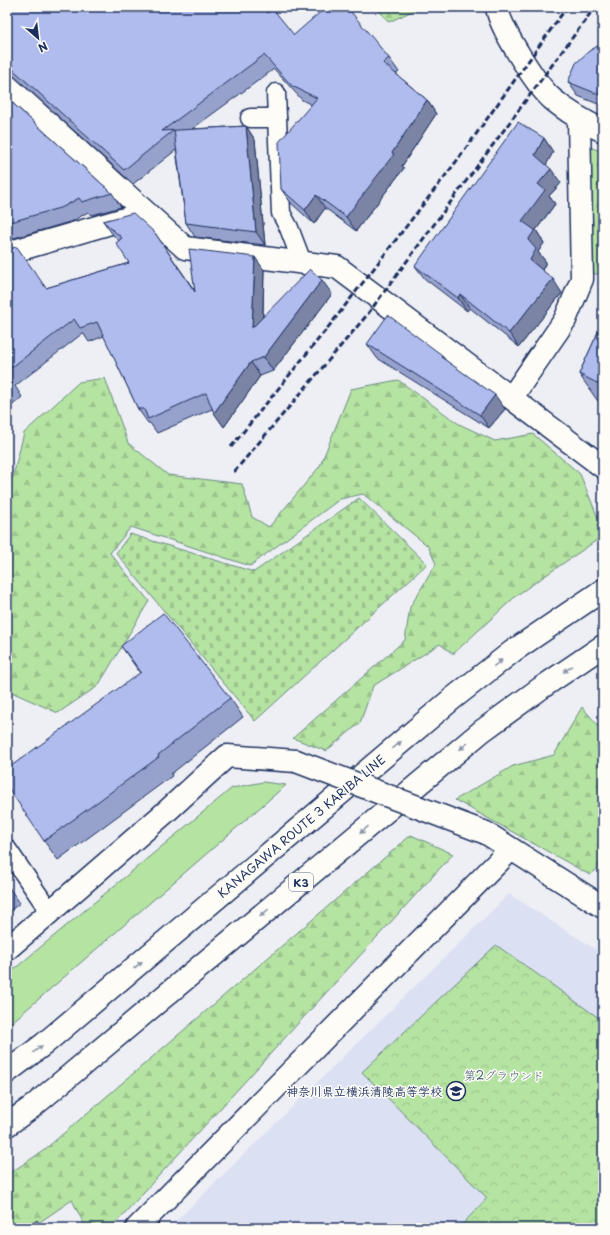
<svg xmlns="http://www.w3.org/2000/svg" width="610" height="1235" font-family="'Playpen Sans','Klee One',sans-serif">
  <defs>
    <pattern id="forest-firs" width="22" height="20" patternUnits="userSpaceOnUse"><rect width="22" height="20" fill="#b5e3a1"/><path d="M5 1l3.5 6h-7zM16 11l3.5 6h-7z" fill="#9bc38d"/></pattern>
    <pattern id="cemetery-stones" width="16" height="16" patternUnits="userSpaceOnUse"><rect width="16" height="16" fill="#b5e3a1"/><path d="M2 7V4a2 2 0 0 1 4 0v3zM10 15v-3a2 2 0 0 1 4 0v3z" fill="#9bc38d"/></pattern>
    <pattern id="park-crowns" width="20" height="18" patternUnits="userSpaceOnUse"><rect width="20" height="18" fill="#b5e3a1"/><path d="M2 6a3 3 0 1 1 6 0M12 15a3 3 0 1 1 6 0" fill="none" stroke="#9bc38d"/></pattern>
  </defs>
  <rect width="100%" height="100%" fill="#eeeff5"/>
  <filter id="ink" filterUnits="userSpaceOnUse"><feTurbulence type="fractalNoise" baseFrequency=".025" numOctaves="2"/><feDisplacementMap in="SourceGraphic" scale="8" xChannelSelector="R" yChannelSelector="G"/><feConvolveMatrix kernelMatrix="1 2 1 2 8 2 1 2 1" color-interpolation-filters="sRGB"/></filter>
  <g filter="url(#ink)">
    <path fill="#dbe0f3" d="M509 894 603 954V1228H169Z"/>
    <path fill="#b5e3a1" stroke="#688980" d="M263 782 286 785 11 1023 7 1025V975L232 788Z"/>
    <g fill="url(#forest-firs)" stroke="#688980">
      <path d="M376 7H421L389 22Z"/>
      <path d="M587 146 603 152V274H592Z"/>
      <path d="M105 378 128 443 168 475 242 484 252 517 269 527 320 466 351 389 398 380 459 424 495 441 533 434 580 474 603 530V536L517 595 453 654 440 644 373 686 360 723 326 751 293 738 405 640 410 607 436 564 428 546 363 494 340 499 250 566 131 527 110 553 149 601 98 686 58 713 7 690V487L13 476 24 433 79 382Z"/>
      <path d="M582 707 603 731V864L590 875 455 800 513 766 554 755Z"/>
      <path d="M411 835 453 854 111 1228H86L72 1200 31 1228H7V1175L43 1151Z"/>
    </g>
    <path fill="url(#cemetery-stones)" stroke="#688980" d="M359 498 427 564 255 721 116 553 130 534 254 572Z"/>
    <path fill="url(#park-crowns)" stroke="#688980" d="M496 945 603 1021V1228H459L487 1198 362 1072Z"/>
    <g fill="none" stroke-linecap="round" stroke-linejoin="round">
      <defs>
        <g id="service">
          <path d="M276 93 281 213 289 228 302 262"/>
          <path d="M250 118H277"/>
          <path d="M7 849 50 912"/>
        </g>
        <g id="minor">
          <path d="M497 7C499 27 536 84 551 98 567 112 584 121 603 131"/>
          <path d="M7 86 185 248 337 267 603 467"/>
          <path d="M7 253 135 216"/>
          <path d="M512 397 565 320 582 279 579 119"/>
          <path d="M486 833 603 907"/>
          <path d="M7 949 167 811 227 756 296 761"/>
          <path d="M137 1228 511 849"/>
        </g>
        <g id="motorway">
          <path d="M7 1072 44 1044 452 699 513 651 603 590"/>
          <path d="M7 1125 32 1107 482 731 541 688 603 646"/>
        </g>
      </defs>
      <use href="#service" stroke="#1b2f5e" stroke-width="21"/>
      <use href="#minor" stroke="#1b2f5e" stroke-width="25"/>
      <use href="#motorway" stroke="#1b2f5e" stroke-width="25"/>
      <use href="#service" stroke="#fdfcf7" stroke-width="18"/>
      <use href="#minor" stroke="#fdfcf7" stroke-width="22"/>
      <use href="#motorway" stroke="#fdfcf7" stroke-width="22"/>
      <g stroke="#1b2f5e" stroke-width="3" stroke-dasharray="6 3" stroke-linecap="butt">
        <path d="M231 447 334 320 459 158 567 7"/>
        <path d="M234 472 367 315 595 7"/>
      </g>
      <defs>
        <path id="minor-bridge" d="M296 761 486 833"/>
      </defs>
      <use href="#minor-bridge" stroke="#1b2f5e" stroke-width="25" stroke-linecap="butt"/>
      <use href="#minor-bridge" stroke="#fdfcf7" stroke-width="22"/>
    </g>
    <g fill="#97a2cc" stroke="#1b2f5e">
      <path d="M7 7 267 13 294 35 389 58 399 72 396 74 427 100 436 114 402 166 404 168 356 231 325 208 314 224 291 203 281 189 312 105 302 100 274 69 192 129 246 126 255 140 265 245 195 237 186 223 176 150 133 184 15 77 10 74H7Z"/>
      <path d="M603 43V106L578 96 568 82Z"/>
      <path d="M7 98 112 193 121 207 92 215 88 212 73 221 7 240Z"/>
      <path d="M544 138 553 152 546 165 561 183 549 196 555 204 536 230 544 243 538 252 546 262 542 270 562 293 519 347 470 308 467 311 425 279 415 266Z"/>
      <path d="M103 221 155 233 195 291 264 270 263 317 332 294 273 371 260 376 224 427 212 409 157 433 150 423H148L138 409 104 336 89 342 83 333 15 386 22 397 7 410V249L46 288 129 263 119 241 113 235Z"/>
      <path d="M603 321V403L597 400 579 374Z"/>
      <path d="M367 344 446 361 505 409 489 428 377 358Z"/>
      <path d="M121 646 230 698 243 717 171 774 172 776 58 860 44 841 140 673Z"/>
      <path d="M7 885 20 903 7 913Z"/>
    </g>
    <g fill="#7b84a6" stroke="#1b2f5e">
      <path d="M427 100 436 114 402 166 404 168 356 231 346 217 392 153Z"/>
      <path d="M246 126 255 140 265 245 256 232Z"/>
      <path d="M544 138 553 152 544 169 535 155Z"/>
      <path d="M551 169 561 183 549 196 555 204 536 230 544 243 538 252 546 262 540 274 530 260 522 221 538 184Z"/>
      <path d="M316 195 325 208 314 224 305 210Z"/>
      <path d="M255 257 264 270 262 342 252 328Z"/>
      <path d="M553 279 562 293 519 347 509 333Z"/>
      <path d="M322 280 332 294 273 371 264 357Z"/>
      <path d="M460 294 470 308 467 311 458 298Z"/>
      <path d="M442 355 451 369 441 357Z"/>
      <path d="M251 362 260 376 224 427 214 413Z"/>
      <path d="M495 395 505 409 489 428 480 415Z"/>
    </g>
    <g fill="#b0bced" stroke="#1b2f5e">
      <path d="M7 7H261L267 13 273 9 294 35 326 7H347L389 58 383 63 427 100 392 153 394 154 346 217 316 195 305 210 281 189 279 142 317 98 292 86 264 55 162 131 246 126 256 232 186 223 174 130 124 170 7 64Z"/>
      <path d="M603 43V96L568 82 576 63 589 51Z"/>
      <path d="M7 98 112 193 82 202 79 198 63 207 7 223Z"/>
      <path d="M518 122 544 138 535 155 551 169 538 184 545 190 522 221 535 230 528 240 536 249 530 260 553 279 509 333 460 294 458 298 415 266Z"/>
      <path d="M133 213 155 233 195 292 189 249 255 257 252 328 310 269 322 280 264 357 251 362 214 413 206 393 148 419 144 409H138L97 322 80 328 74 319 7 371V249L17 247 46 288 129 263 116 243 122 238 103 221Z"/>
      <path d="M388 315 442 355 441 357 495 395 480 415 367 344Z"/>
      <path d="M603 321V386L579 374Z"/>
      <path d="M7 375 13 383 7 388Z"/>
      <path d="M163 613 230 698 158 755 159 757 44 841 7 786V769L141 672 121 646Z"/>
      <path d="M7 885 10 889 7 892Z"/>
      <path d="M37 1220 42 1228H26Z"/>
    </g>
    <defs><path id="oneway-solid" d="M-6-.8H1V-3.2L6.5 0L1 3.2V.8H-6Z"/></defs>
    <g fill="#8c96aa">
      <use href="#oneway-solid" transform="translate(498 663) rotate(-38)"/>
      <use href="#oneway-solid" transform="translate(568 669) rotate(146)"/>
      <use href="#oneway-solid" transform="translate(397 745) rotate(-40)"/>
      <use href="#oneway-solid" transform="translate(464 746) rotate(140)"/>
      <use href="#oneway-solid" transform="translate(364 830) rotate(140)"/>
      <use href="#oneway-solid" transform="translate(264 913) rotate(140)"/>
      <use href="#oneway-solid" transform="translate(138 965) rotate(-40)"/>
      <use href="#oneway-solid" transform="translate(38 1049) rotate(-37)"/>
    </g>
  </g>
  <defs>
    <symbol id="school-ring" viewBox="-11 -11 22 22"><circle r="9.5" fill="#fdfcf7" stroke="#1b2f5e" stroke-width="1.5"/><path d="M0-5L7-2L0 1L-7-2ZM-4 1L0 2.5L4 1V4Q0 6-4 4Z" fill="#1b2f5e"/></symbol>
  </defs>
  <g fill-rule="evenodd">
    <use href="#school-ring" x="445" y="1080" width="22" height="22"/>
  </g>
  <g text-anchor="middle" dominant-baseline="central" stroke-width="3" stroke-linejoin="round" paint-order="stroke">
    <rect fill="#fdfcf7" stroke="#5f6c8c" stroke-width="1" x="289" y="873" width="24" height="18" rx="3"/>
    <g font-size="11" font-weight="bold" fill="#1b2f5e">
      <text x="301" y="882">K3</text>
    </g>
    <g font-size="12" fill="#1b2f5e" stroke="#fdfcf7">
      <text transform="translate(301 826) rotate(-40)">KANAGAWA ROUTE 3 KARIBA LINE</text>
    </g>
    <g font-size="12" fill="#425c6f" stroke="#fdfcf7">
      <text x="504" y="1075">第2グラウンド</text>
    </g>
    <g font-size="12" font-weight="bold" fill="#1b2f5e" stroke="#fdfcf7" text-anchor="end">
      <text x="442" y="1091">神奈川県立横浜清陵高等学校</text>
    </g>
  </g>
  <rect width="610" height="1235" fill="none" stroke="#fdfcf7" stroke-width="24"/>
  <rect x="12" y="12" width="586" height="1211" fill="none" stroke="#1b2f5e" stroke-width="1.5" filter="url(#ink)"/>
  <g transform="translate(38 38) rotate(152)" stroke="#fdfcf7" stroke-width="3" paint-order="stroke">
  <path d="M0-3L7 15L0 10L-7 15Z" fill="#1b2f5e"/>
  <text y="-6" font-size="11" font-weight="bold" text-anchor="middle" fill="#1b2f5e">N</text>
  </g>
</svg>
